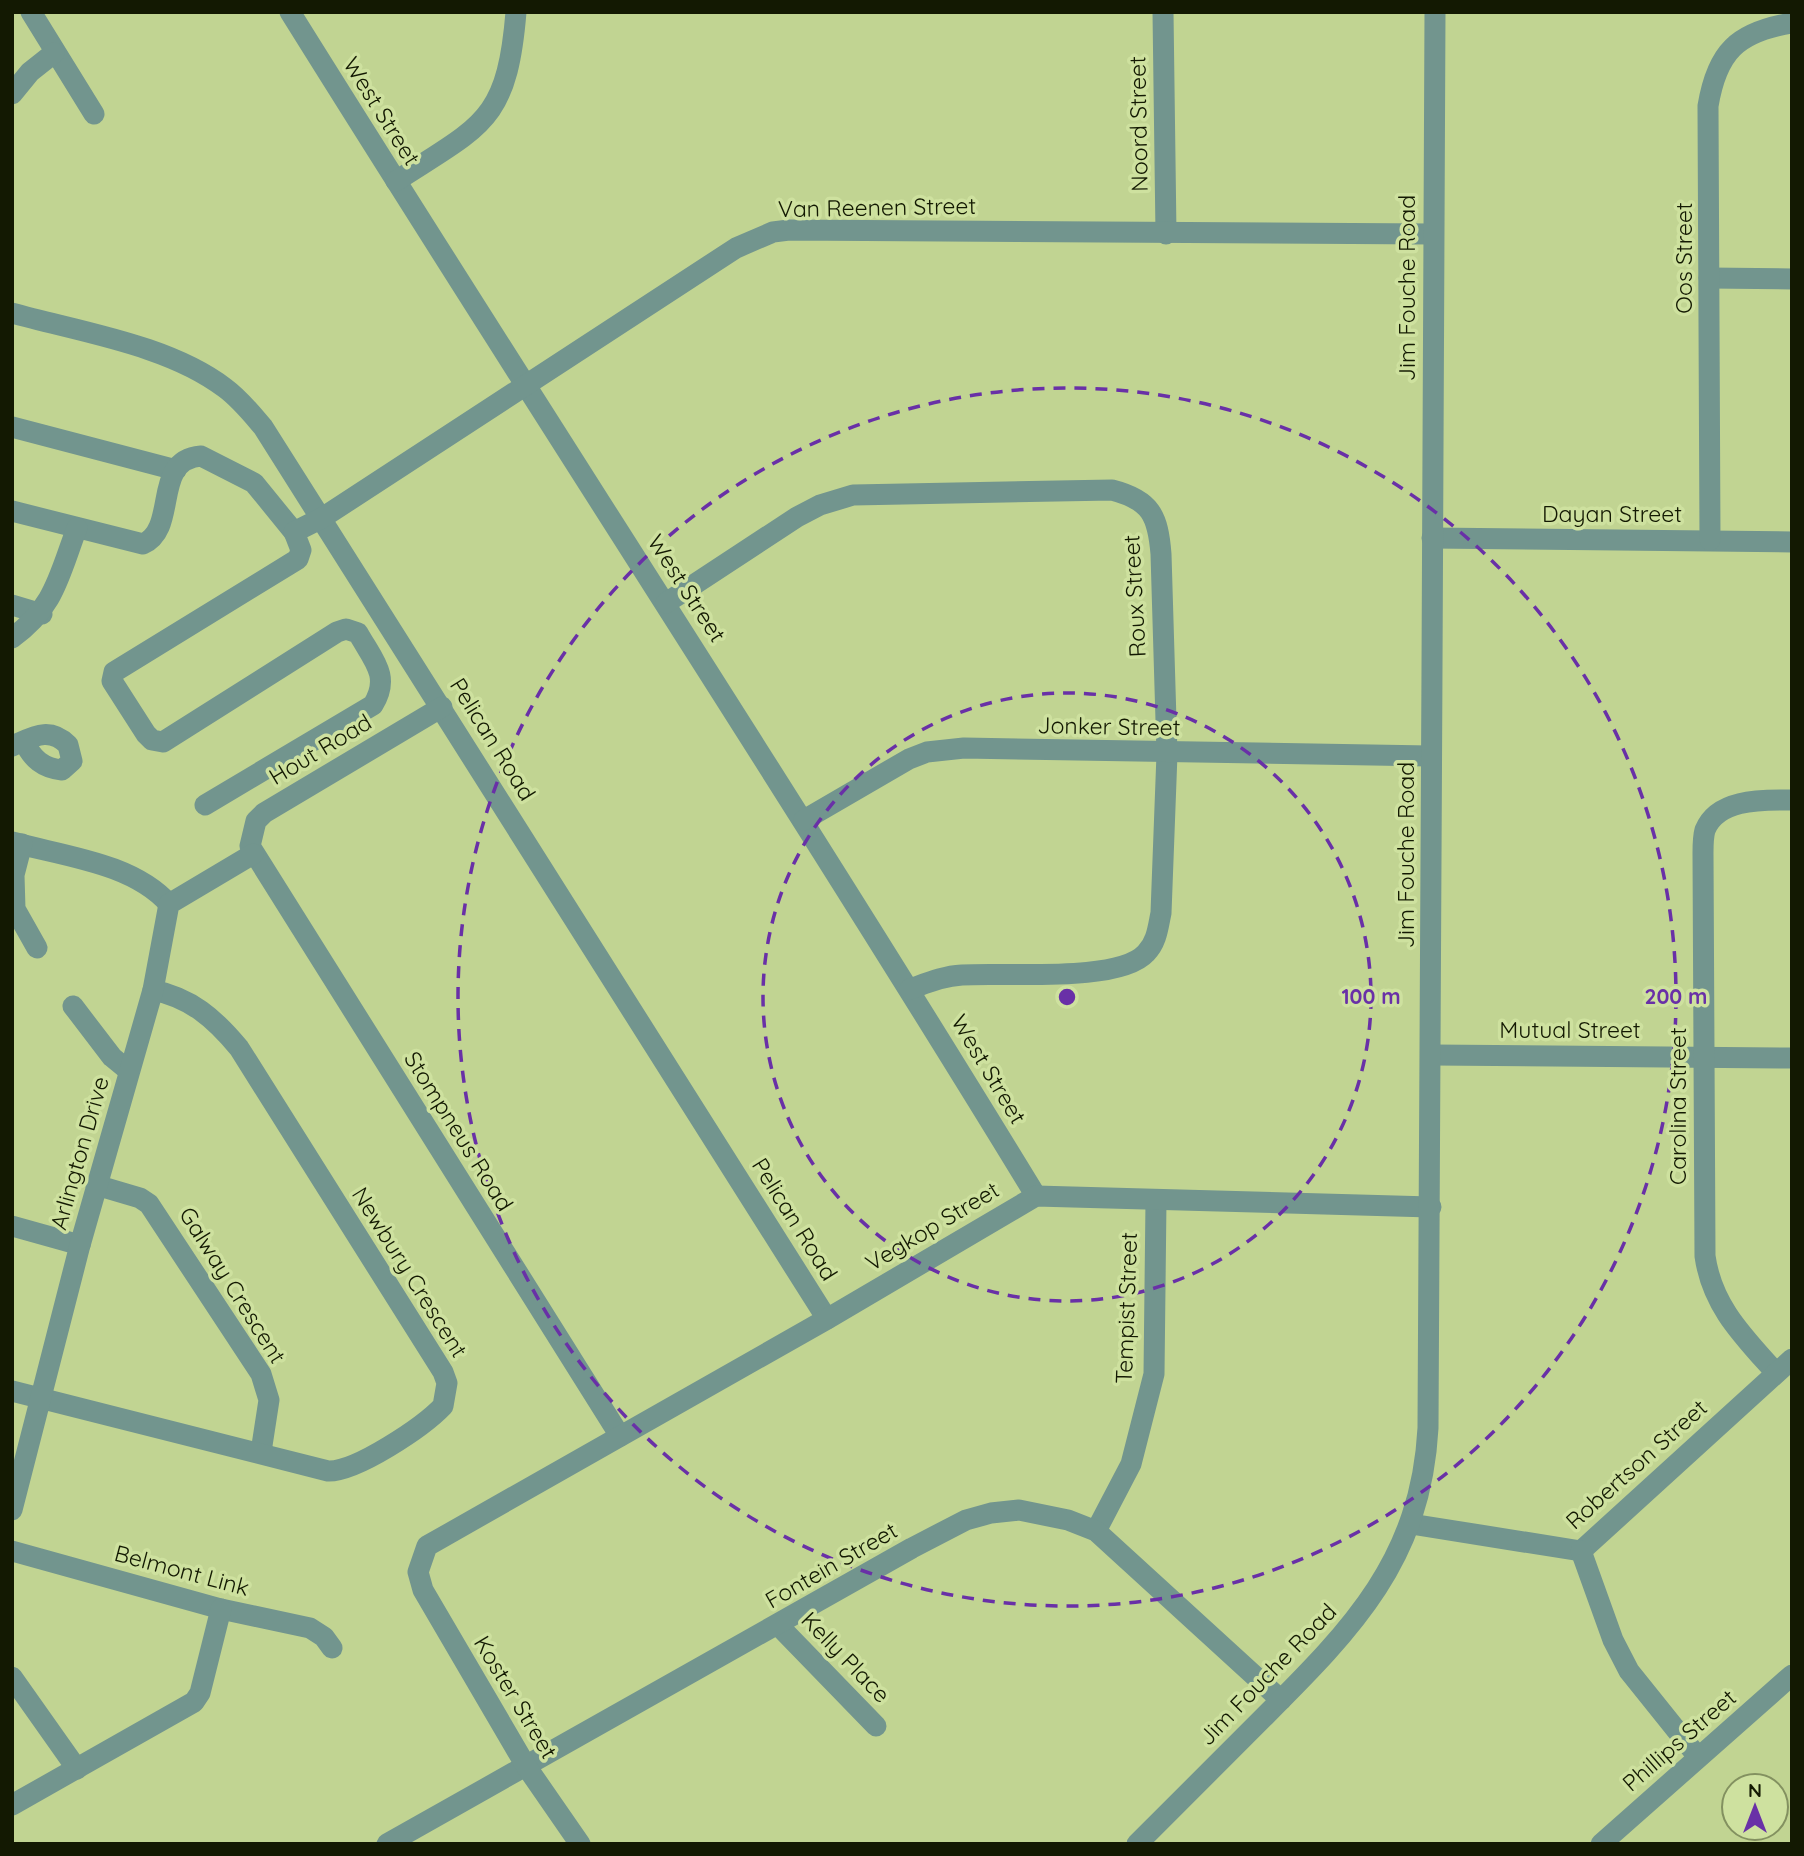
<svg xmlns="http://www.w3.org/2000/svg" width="1804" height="1856" font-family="Quicksand,sans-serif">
  <rect width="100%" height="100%" fill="#c1d492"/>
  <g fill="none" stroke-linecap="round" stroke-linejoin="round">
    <g stroke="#72958e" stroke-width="21">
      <path d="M31 12 94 114"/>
      <path d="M290 12C537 408 793 798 1036 1196"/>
      <path d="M1163 12 1166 234"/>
      <path d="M12 94 30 72 54 53"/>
      <path d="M396 181C482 125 507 122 516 12"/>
      <path d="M1709 278 1792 279"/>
      <path d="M12 313C80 332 169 345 225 388 240 399 251 413 263 427L827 1319"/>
      <path d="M12 427 176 470"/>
      <path d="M12 511 143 544C179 528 151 460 201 456L254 483 294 532"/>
      <path d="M1432 538 1792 542"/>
      <path d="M1710 540 1708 106C1717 52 1737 32 1792 23"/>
      <path d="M666 603 797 517 820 505 853 495 1112 490C1151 500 1158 516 1161 554L1167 754 1161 913C1158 927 1157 942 1146 953 1119 983 1004 972 962 975 943 976 927 983 910 989"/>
      <path d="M12 605 42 614"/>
      <path d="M12 638C55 607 59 575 77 528"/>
      <path d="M442 707 264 813 256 821 250 846 620 1436"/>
      <path d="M12 746C33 737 49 726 68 745L72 761 62 770C43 768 32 759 24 741"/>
      <path d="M205 805 373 705C391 676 373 660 358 633L346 629 337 632 163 742 152 740 146 734 112 681 114 672 298 559 301 550 294 532 322 518 736 248 773 232 789 230 1433 234"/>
      <path d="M804 820 909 759 927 752 964 748 1430 756"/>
      <path d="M12 842C63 856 133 863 169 904"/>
      <path d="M22 844 14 875 15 909 37 948"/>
      <path d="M73 1006 112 1057 129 1071"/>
      <path d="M1433 1055 1792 1058"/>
      <path d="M96 1185 140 1198 149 1204 261 1374 269 1400 261 1452"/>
      <path d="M12 1226 80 1245"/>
      <path d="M1776 1373C1743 1336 1712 1306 1705 1256L1703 853C1703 847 1703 837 1705 830 1718 798 1763 800 1792 800"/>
      <path d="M12 1391 328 1471C356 1472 423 1427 443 1406L447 1383 443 1372 239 1048C214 1018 191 998 153 990"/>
      <path d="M12 1510 80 1245 153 990 169 904 253 854"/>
      <path d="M1411 1524 1581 1551 1792 1359"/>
      <path d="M1096 1531 1131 1464 1154 1374 1156 1201"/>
      <path d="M12 1551 221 1609 310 1628 324 1637 332 1648"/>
      <path d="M1581 1551 1613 1640 1629 1671 1698 1757"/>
      <path d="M778 1625 876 1726"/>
      <path d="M12 1677 77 1769"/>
      <path d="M12 1805 194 1702 200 1693 221 1609"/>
      <path d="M387 1844 912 1548 966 1520 991 1513 1019 1510 1068 1520 1096 1531 1281 1700"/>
      <path d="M580 1844 526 1766 423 1590 418 1572 427 1546 827 1319 1036 1196 1431 1207"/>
      <path d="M1137 1844C1180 1801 1223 1758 1265 1716 1353 1628 1421 1559 1428 1428 1434 956 1430 484 1435 12"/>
      <path d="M1601 1844 1792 1675"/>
    </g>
  </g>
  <g fill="none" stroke="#6930a7" stroke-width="3.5" stroke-dasharray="12 9">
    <circle cx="1067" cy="997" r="304"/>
    <circle cx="1067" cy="997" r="609"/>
  </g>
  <g text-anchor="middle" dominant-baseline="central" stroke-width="7" stroke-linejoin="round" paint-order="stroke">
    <g font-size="23" fill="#131902" stroke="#cee19f">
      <text transform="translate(382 111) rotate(58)">West Street</text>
      <text transform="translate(1138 124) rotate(-91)">Noord Street</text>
      <text transform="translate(877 207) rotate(-1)">Van Reenen Street</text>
      <text transform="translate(1683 258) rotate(-90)">Oos Street</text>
      <text transform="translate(1406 288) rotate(-90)">Jim Fouche Road</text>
      <text x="1612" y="513">Dayan Street</text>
      <text transform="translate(687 588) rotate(57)">West Street</text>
      <text transform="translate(1134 596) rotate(-93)">Roux Street</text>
      <text transform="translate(1109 726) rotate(1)">Jonker Street</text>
      <text transform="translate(493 739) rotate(58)">Pelican Road</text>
      <text transform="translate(320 749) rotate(-31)">Hout Road</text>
      <text transform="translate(1405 855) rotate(-90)">Jim Fouche Road</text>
      <text x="1570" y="1029">Mutual Street</text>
      <text transform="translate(989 1069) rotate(59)">West Street</text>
      <text transform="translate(1677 1106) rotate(-90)">Carolina Street</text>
      <text transform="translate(459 1131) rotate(58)">Stompneus Road</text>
      <text transform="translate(79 1153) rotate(-74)">Arlington Drive</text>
      <text transform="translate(795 1219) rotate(58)">Pelican Road</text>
      <text transform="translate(932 1226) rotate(-31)">Vegkop Street</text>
      <text transform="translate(410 1272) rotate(58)">Newbury Crescent</text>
      <text transform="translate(233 1285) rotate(58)">Galway Crescent</text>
      <text transform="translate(1126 1308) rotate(-88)">Tempist Street</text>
      <text transform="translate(1636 1464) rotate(-42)">Robertson Street</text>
      <text transform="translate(831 1565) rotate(-30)">Fontein Street</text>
      <text transform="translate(182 1570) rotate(15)">Belmont Link</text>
      <text transform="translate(846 1657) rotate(46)">Kelly Place</text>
      <text transform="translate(1267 1674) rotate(-46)">Jim Fouche Road</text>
      <text transform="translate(516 1697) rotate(59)">Koster Street</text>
      <text transform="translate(1679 1740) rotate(-41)">Phillips Street</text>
    </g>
  </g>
  <circle cx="1067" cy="997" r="10" fill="#6930a7" stroke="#cee19f" stroke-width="3.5"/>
  <g font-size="21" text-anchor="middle" font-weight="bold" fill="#6930a7" stroke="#cee19f" stroke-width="7" stroke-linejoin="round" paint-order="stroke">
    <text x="1371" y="1004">100 m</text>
    <text x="1676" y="1004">200 m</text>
  </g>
  <rect width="1804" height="1856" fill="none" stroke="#131902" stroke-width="28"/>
  <g transform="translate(1755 1807)"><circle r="33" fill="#cee19f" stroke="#839160" stroke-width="2"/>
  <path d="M0-5L12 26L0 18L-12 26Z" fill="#6930a7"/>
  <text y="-10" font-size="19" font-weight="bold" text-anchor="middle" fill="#131902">N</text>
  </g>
</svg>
